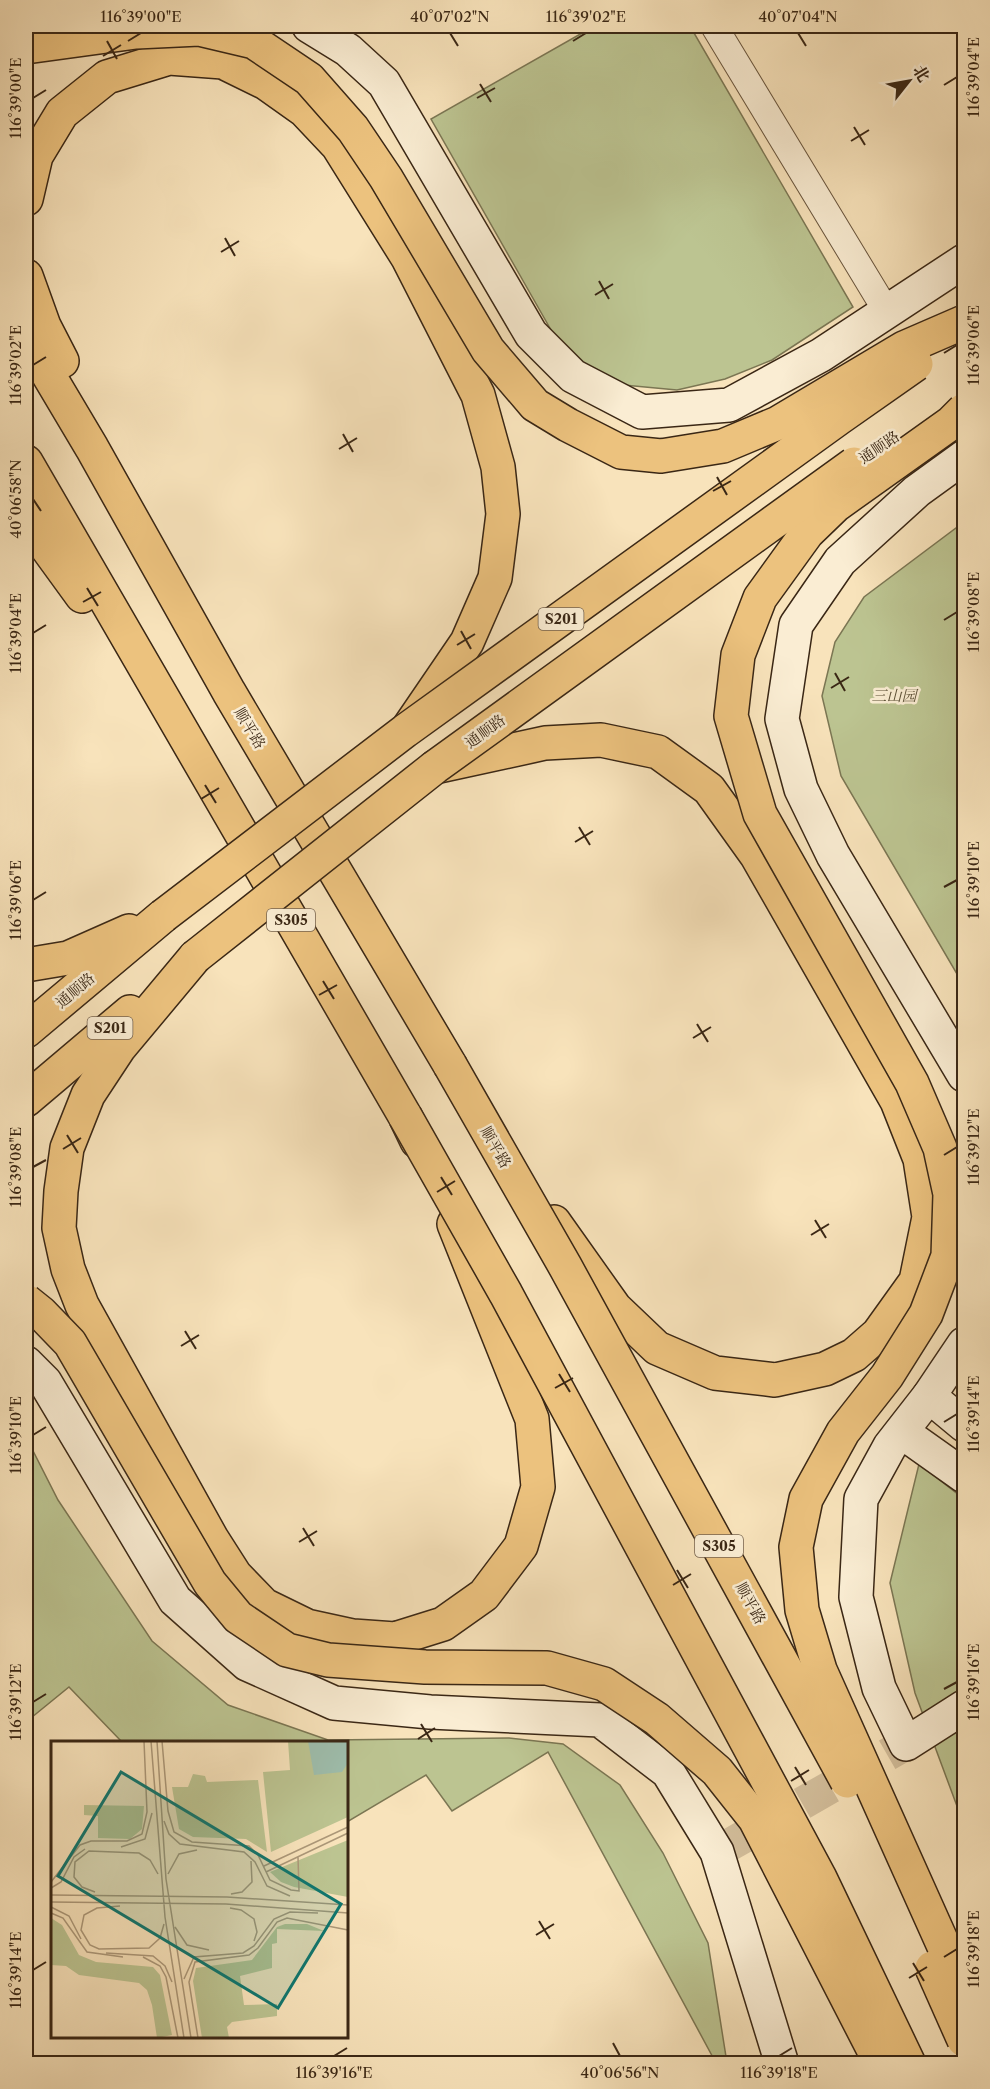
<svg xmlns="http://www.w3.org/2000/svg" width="990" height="2089" font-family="'Libre Caslon Text','Noto Serif SC',serif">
  <rect width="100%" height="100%" fill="#f8e3bb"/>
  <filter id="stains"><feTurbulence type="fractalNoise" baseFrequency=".00333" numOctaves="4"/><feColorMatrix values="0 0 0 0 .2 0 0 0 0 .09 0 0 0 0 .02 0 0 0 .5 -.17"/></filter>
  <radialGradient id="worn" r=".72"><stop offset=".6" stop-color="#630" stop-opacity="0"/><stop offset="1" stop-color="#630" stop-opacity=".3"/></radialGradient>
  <g fill="#bcc491" stroke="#7b7653" stroke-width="1.5">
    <path d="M591 26H690L853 307 772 360 725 379 677 390 613 384 559 344 431 119 591 28Z"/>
    <path d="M964 522V986L841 776 822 696 835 642 864 597Z"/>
    <path d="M26 1437 58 1500 152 1641 228 1705 328 1740 509 1738 563 1744 620 1785 663 1853 708 1943 727 2063H716L548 1752 452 1811 426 1775 347 1822 346 1742H122L69 1687 26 1722Z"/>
    <path d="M919 1464 964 1499V1825L915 1693 890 1583Z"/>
  </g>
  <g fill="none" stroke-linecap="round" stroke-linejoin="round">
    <path stroke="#d2bd9a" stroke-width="33" stroke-dasharray="33 16" stroke-linecap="butt" d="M717 1852 906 1744"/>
    <defs>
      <path id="street" d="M714 26 887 312"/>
      <g id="secondary">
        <path d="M309 26 348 50 384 83 531 334 573 376 642 412 729 405 821 355 964 261"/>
        <path d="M964 457 917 491 840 561 796 625 782 719 801 789 833 855 964 1075"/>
        <path d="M964 1344 929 1396 890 1446 861 1499 856 1597 879 1688 906 1744 964 1707"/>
        <path d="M26 1363 45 1382 175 1600 247 1664 334 1703 430 1712 600 1720 668 1772 717 1852 782 2064"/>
        <path d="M929 1396 964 1425"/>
        <path d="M902 1432 964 1476"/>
      </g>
      <g id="primary">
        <path d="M26 199 36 156 62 113 107 77 169 58 223 62 266 83 304 110 338 146 408 258 478 395 498 467 503 514 495 578 467 642 409 727"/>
        <path d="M26 276 44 326 62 361"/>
        <path d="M26 337 92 448 229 692 450 1065"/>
        <path d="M26 462 405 1116 417 1141"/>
        <path d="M26 519 82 596"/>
        <path d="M435 767 545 743 601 740 658 752 709 789 757 856 897 1101 920 1159 929 1217 916 1281 878 1334 854 1355 825 1369 775 1380 715 1373 657 1348 615 1308 554 1222"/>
        <path d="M195 957 119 1048 88 1095 67 1148 61 1191 59 1228 68 1269 82 1305 212 1539 235 1575 264 1605 307 1626 353 1636 395 1639 443 1624 484 1595 521 1546 538 1487 532 1419 454 1224"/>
        <path d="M26 965 68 958 129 931"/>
        <path d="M26 1031 163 916"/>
        <path d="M26 1100 130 1012"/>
      </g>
    </defs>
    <use href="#street" stroke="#6a563e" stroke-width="28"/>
    <use href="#secondary" stroke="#3a2715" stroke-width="36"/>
    <use href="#primary" stroke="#3a2715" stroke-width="36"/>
    <use href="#street" stroke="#faedd3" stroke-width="26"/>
    <use href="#secondary" stroke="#faedd3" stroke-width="33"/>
    <use href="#primary" stroke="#ecc27e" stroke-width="33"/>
    <defs>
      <g id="primary-bridge">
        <path d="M26 47 136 32 199 29 254 42 309 79 353 129 386 178 488 350 535 405 568 425 621 452 661 456 723 446 778 423 904 348 964 322"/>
        <path d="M964 410 951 423 836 505 807 533 760 598 738 655 731 716 760 814 912 1083 940 1148 950 1194 948 1256 926 1314 887 1376 843 1432 806 1499 796 1547 802 1610 820 1670 964 1991"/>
        <path d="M163 916 405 731 839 418 916 364"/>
        <path d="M195 957 435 767 854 464"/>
        <path d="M450 1065 565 1266 847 1781"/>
        <path d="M405 1116 506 1294 820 1878 909 2064"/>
        <path d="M26 1301 41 1313 70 1343 210 1583 238 1617 287 1650 328 1660 425 1667 547 1668 604 1684 657 1719 717 1771 755 1819 881 2064"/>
        <path d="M932 1968 964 2040"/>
      </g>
    </defs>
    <use href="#primary-bridge" stroke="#3a2715" stroke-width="36" stroke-linecap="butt"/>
    <use href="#primary-bridge" stroke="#ecc27e" stroke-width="33"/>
  </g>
  <path fill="none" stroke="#3a2715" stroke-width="2" d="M450 33 458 46M798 33 806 46M107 41 117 59M128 41 141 33M573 41 586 33M103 56 121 45M480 84 491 102M944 85 957 77M33 98 46 90M477 98 495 88M854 127 865 145M851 141 869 130M225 238 235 256M221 252 239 241M599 281 609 299M595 295 613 284M944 353 957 345M33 365 46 357M343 434 353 452M339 449 357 438M717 477 727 495M713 491 731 481M33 499 41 511M87 588 98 606M83 602 101 592M944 620 957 612M461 631 471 649M33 633 46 625M457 645 475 634M835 673 845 691M831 688 849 677M205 785 216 803M201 799 219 788M579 827 590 845M575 842 593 831M944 887 957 880M33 900 46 892M323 981 334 999M319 995 337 985M697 1024 708 1042M693 1038 711 1027M67 1135 78 1153M63 1149 81 1138M944 1155 957 1147M33 1167 46 1160M441 1177 452 1195M437 1192 455 1181M815 1220 826 1238M811 1235 829 1224M185 1331 196 1349M181 1346 199 1335M559 1374 570 1392M555 1388 573 1378M944 1422 957 1414M33 1435 46 1427M303 1528 314 1546M299 1542 317 1531M677 1570 688 1588M673 1585 691 1574M944 1689 957 1682M33 1702 46 1694M421 1724 432 1742M418 1739 435 1728M795 1767 806 1785M791 1781 809 1770M539 1921 550 1939M536 1935 554 1924M944 1957 957 1949M913 1963 924 1981M33 1970 46 1962M909 1978 927 1967M613 2043 620 2056M334 2056 347 2048M779 2056 792 2048"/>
  <g text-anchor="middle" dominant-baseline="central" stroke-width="5" stroke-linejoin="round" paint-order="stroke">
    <g fill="#faedd3" stroke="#74624e" stroke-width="1.5">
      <rect x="538.5" y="608" width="45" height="22" rx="4.5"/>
      <rect x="267" y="909" width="48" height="22" rx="4.5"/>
      <rect x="87.5" y="1017" width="45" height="22" rx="4.5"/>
      <rect x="695" y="1535" width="48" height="22" rx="4.5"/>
    </g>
    <g font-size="14" font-weight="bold" fill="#3a2715">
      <text x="561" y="619">S201</text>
      <text x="291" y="920">S305</text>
      <text x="110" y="1028">S201</text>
      <text x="719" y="1546">S305</text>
    </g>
    <g font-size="15" fill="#3a2715" stroke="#faedd3">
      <text transform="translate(879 447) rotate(-34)">通顺路</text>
      <text transform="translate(250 728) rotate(59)">顺平路</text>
      <text transform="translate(485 731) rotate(-36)">通顺路</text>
      <text transform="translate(75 990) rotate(-40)">通顺路</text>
      <text transform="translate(496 1147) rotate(60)">顺平路</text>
      <text transform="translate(751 1603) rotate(61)">顺平路</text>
    </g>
    <g font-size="15" font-style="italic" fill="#5a4e34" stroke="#faedd3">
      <text x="894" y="695">三山园</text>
    </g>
  </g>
  <g transform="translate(51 1741)">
    <rect width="297" height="297" fill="#f8e3bb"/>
    <path d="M237 0H297V76L220 111 212 31 239 29ZM142 33 154 35 156 41 207 39 216 111 195 98 142 96 128 88 121 46H137ZM33 64 93 65 91 88 79 98 47 97V75L33 74ZM297 99V156L243 146 230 141 219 131ZM0 177 11 184 28 214 45 221 102 226 109 234 121 294 106 297 101 264 96 249 88 242 28 234 15 225 0 224ZM234 183H256L273 190 226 188V202L221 203V227L189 235 193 264 226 263V275L181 281 176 286 178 297H151L142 240 145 227 201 219 226 186Z" fill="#bcc491"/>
    <path d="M257 0H297V22L291 31 263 34Z" fill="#9ebead"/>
    <path fill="none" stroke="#ac9879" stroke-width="1.5" d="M100 0 114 176 133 297M106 0 115 138 140 297M111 0 117 70 123 91 141 101 198 105 207 114 219 139 240 149 248 150 247 116M113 80 118 93 129 103 193 111 204 121 216 145 239 155M70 106 94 98 101 72M213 125 297 86M215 131 297 92M117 133 128 113 146 109M0 141 29 104 40 100H76L91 93 96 71 93 0M0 147 10 141 23 116 34 108M44 151 31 146 23 136 24 121 38 110 88 112 99 119 107 133M180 153 191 151 201 141 200 120M0 154 176 156 297 164M0 161 175 163 297 172M69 165 46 167 33 174 30 189 39 204 48 208 98 207 109 197 113 183M0 166 18 175 30 198M179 167 190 169 203 178 206 191 203 200M0 172 12 177 36 211 72 216M124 186 136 204 158 209M55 212 102 215 114 225 121 241M92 216 109 225 115 236 127 297M133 238 143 216 192 212 203 205 223 178 239 171 267 172M147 297 138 241 144 221 198 214 207 207 226 181 236 177 297 189"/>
    <path fill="#0f766e" fill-opacity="0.15" stroke="#0f766e" stroke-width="3" d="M70 31 290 163 227 267 7 135Z"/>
    <rect width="297" height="297" fill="none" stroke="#3a2715" stroke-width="3"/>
  </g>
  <rect width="990" height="2089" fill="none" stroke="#f8e3bb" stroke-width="66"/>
  <g transform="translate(909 81) rotate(59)" stroke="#faedd3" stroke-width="4.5" paint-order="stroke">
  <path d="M0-4.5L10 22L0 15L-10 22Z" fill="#3a2715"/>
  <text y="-9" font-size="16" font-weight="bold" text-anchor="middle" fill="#3a2715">北</text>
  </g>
  <rect x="33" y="33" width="924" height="2023" fill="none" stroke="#3a2715" stroke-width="2"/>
  <g font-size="15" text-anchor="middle" fill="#3a2715">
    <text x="141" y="22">116°39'00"E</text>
    <text x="450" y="22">40°07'02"N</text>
    <text x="586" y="22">116°39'02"E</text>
    <text x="798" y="22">40°07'04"N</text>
    <text transform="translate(974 77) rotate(-90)" y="5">116°39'04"E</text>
    <text transform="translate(16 98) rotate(-90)" y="5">116°39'00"E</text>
    <text transform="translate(974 345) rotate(-90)" y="5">116°39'06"E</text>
    <text transform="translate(16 365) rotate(-90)" y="5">116°39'02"E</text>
    <text transform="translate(16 499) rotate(-90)" y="5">40°06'58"N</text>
    <text transform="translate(974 612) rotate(-90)" y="5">116°39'08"E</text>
    <text transform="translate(16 633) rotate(-90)" y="5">116°39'04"E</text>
    <text transform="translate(974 880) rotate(-90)" y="5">116°39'10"E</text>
    <text transform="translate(16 900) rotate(-90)" y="5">116°39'06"E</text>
    <text transform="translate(974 1147) rotate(-90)" y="5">116°39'12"E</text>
    <text transform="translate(16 1167) rotate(-90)" y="5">116°39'08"E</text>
    <text transform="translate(974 1414) rotate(-90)" y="5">116°39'14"E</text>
    <text transform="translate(16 1435) rotate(-90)" y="5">116°39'10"E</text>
    <text transform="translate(974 1682) rotate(-90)" y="5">116°39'16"E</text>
    <text transform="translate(16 1702) rotate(-90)" y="5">116°39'12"E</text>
    <text transform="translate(974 1949) rotate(-90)" y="5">116°39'18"E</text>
    <text transform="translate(16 1970) rotate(-90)" y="5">116°39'14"E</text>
    <text x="334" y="2078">116°39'16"E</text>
    <text x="620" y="2078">40°06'56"N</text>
    <text x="779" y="2078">116°39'18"E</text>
  </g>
  <rect width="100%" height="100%" filter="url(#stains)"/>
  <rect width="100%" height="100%" fill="url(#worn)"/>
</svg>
